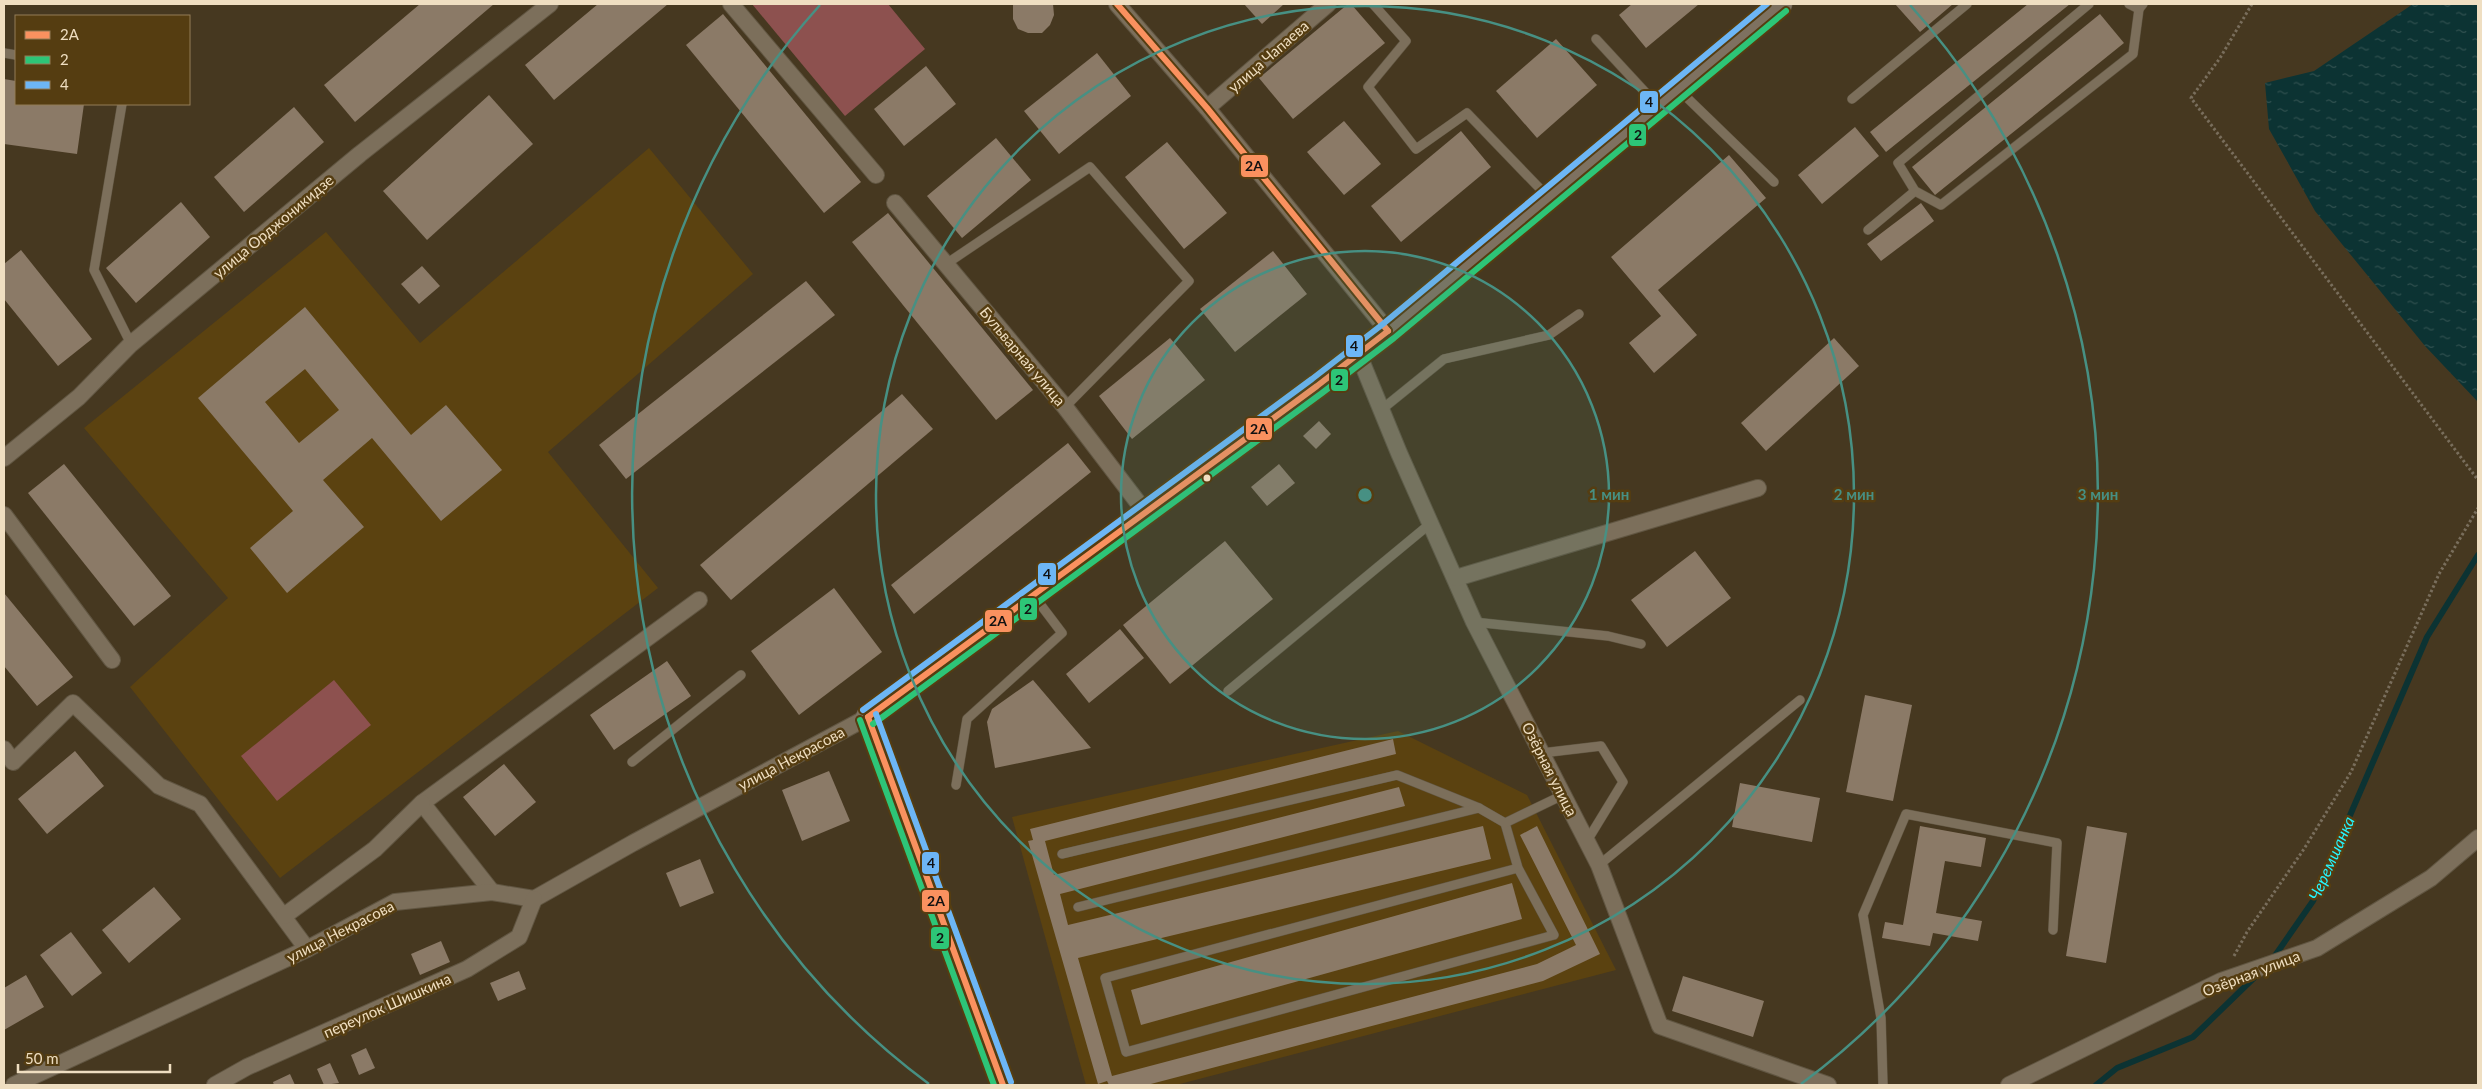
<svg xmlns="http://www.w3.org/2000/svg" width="2482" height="1089" font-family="Lato,sans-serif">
  <defs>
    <pattern id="water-ripples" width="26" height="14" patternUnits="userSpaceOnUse" patternTransform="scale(1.25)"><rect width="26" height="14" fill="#0c3333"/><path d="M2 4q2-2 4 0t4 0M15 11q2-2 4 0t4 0" fill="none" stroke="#30504f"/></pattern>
  </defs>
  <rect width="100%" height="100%" fill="#463820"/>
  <g fill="#5b4210">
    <path d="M649 148 753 274 548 452 658 588 280 878 130 687 228 598 84 428 326 232 420 343Z"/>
    <path d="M1398 731 1527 795 1616 970 1176 1085H1086L1012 817Z"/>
  </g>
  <g fill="#8d514f">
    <path d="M752 4H888L925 49 845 116Z"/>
    <path d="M334 680 371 725 277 801 241 756Z"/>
  </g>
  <path fill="url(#water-ripples)" d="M2413 4H2478V402L2425 346 2315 211 2269 129 2265 83 2314 71Z"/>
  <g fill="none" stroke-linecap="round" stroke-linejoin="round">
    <g stroke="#0c3333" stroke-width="6">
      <path d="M2272 960 2313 901 2427 637 2478 555"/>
      <path d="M2096 1085 2117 1068 2193 1037 2258 974"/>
    </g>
  </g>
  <g fill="#8b7a67" fill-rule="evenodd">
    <path d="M420 4H494L355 122 324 85Z"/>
    <path d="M598 4H668L554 100 525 65Z"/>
    <path d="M1013 4H1053L1054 15 1050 25 1042 33H1028L1018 29 1013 19Z"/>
    <path d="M1244 4H1284L1262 24Z"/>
    <path d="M1348 4H1351L1385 43 1293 119 1259 78Z"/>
    <path d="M1632 4H1699L1646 48 1619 15Z"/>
    <path d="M1895 4H1953L1920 32Z"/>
    <path d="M2028 4H2070L1886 152 1870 132Z"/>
    <path d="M723 14 861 182 824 213 686 45Z"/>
    <path d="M2100 14 2124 43 1935 195 1912 167Z"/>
    <path d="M1556 39 1597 85 1537 138 1496 91Z"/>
    <path d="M1097 53 1131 96 1059 154 1024 111Z"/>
    <path d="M926 66 956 104 904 146 874 109Z"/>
    <path d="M4 79 16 81V104H84L77 154 4 144Z"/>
    <path d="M489 95 533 144 427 240 383 191Z"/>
    <path d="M294 107 324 142 244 212 214 177Z"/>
    <path d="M1344 121 1381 164 1344 195 1307 152Z"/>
    <path d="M1855 127 1879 156 1822 204 1798 175Z"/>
    <path d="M1461 131 1491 167 1401 242 1371 206Z"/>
    <path d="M996 138 1031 180 962 238 927 196Z"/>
    <path d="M1167 142 1227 213 1184 249 1125 177Z"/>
    <path d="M1729 155 1766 198 1658 290 1697 335 1654 373 1629 343 1661 316 1611 257Z"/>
    <path d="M181 202 210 237 136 303 106 268Z"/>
    <path d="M1921 203 1934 221 1881 261 1867 244Z"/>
    <path d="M888 213 1033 390 996 420 852 242Z"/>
    <path d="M21 250 92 339 58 366 4 299V264Z"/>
    <path d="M1273 251 1307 294 1235 352 1200 309Z"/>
    <path d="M422 266 440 286 419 304 401 284Z"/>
    <path d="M806 281 835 315 626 479 599 445Z"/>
    <path d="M305 307 411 435 446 405 502 470 441 521 372 438 323 480 364 527 287 593 250 548 293 511 198 398ZM305 369 339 410 299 443 265 402Z"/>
    <path d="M1170 338 1205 380 1132 439 1099 396Z"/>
    <path d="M1834 338 1859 366 1766 451 1741 423Z"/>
    <path d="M902 394 933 429 731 600 700 565Z"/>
    <path d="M1319 421 1331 434 1316 449 1303 436Z"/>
    <path d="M1068 443 1091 472 914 614 891 585Z"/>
    <path d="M64 464 171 596 134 626 28 493Z"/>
    <path d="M1279 464 1295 483 1267 506 1251 487Z"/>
    <path d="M1225 541 1273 599 1170 684 1123 625Z"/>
    <path d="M1695 551 1731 598 1667 647 1631 600Z"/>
    <path d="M834 588 882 652 799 715 751 651Z"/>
    <path d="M4 593 73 677 37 706 4 666Z"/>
    <path d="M1120 629 1144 658 1089 703 1066 674Z"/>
    <path d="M667 661 691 696 614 750 590 715Z"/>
    <path d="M1033 680 1091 748 995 768 987 722 992 709Z"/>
    <path d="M1865 695 1912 705 1893 801 1846 792Z"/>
    <path d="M1393 739 1396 754 1045 841 1054 875 1399 787 1405 806 1060 894 1068 925 1483 826 1491 859 1078 958 1112 1076 1537 964 1576 945 1520 835 1537 826 1600 954 1543 981 1147 1085H1109L1107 1081 1098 1084 1028 841 1033 840 1030 829Z"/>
    <path d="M75 751 104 786 47 834 18 799Z"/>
    <path d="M504 764 536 802 495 836 463 797Z"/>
    <path d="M829 771 850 821 802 841 782 790Z"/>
    <path d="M1740 783 1820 798 1812 842 1732 827Z"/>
    <path d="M1920 826 1986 838 1981 867 1945 861 1936 913 1982 921 1978 941 1933 933 1930 946 1882 938 1885 922 1903 925Z"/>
    <path d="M2087 826 2127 833 2106 963 2066 956Z"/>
    <path d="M700 859 714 893 680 907 666 873Z"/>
    <path d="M1512 883 1522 919 1141 1025 1131 990Z"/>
    <path d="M154 887 181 919 129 963 102 930Z"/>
    <path d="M71 932 102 973 72 996 40 955Z"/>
    <path d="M441 941 450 962 420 975 411 954Z"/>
    <path d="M519 971 526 989 498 1001 490 983Z"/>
    <path d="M26 975 44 1007 4 1030V988Z"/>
    <path d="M1683 976 1764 1001 1753 1037 1672 1011Z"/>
    <path d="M366 1048 375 1068 359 1075 351 1055Z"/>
    <path d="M330 1063 339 1083 324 1085 317 1069Z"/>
    <path d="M290 1074 295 1085H274L273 1082Z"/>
  </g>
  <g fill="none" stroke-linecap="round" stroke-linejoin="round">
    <defs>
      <g id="service">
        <path d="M1373 4 1406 41 1368 87 1416 149 1467 113 1548 197"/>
        <path d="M2089 4 1898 163 1915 191 1941 205 2133 54 2139 9"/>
        <path d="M2129 4 2139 9 2143 4"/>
        <path d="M1596 39 1657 105"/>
        <path d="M4 53 16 55"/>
        <path d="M1678 89 1774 182"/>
        <path d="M1852 99 1967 4"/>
        <path d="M122 104 94 270 131 344"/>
        <path d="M1868 230 1915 191"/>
        <path d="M946 264 1090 167 1189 281 1065 407"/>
        <path d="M1381 410 1444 359 1549 335 1579 314"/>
        <path d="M1474 622 1608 636 1641 644"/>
        <path d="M1228 691 1431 523"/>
        <path d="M1542 753 1601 746 1623 782 1587 841"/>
        <path d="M632 762 741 675"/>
        <path d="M956 785 967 719 1062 633 1034 596"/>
        <path d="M1505 823 1518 868 1554 935 1126 1052 1105 978 1518 868"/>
        <path d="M1062 854 1397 775 1479 808"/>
        <path d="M1599 865 1800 700"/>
        <path d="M1078 907 1479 808 1505 823 1563 795"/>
        <path d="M1883 1085 1881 1018 1863 915 1906 814 2057 843 2053 930"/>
      </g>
      <g id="minor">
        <path d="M731 4 876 175"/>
        <path d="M1117 4 1207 108 1388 331"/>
        <path d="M1207 108 1328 4"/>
        <path d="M895 203 1065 407 1146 513"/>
        <path d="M1358 353 1399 453 1474 622 1599 865 1660 1026 1828 1085"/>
        <path d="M4 458 79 397 131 344 360 154 550 4"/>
        <path d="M4 515 112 660"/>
        <path d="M1456 578 1758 488"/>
        <path d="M4 749 13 762 73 703 159 786 200 804 307 949"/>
        <path d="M492 892 422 803 699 600"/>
        <path d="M284 916 375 849 422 803"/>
        <path d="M14 1085 307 949 395 902 492 892 534 899 633 843 868 717"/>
        <path d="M215 1085 247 1067 467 969 519 937 534 899"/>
        <path d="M2009 1085 2221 981 2317 948 2431 878 2478 838"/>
      </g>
      <path id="secondary" d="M1003 1085 868 717 1317 386 1388 331 1780 4"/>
    </defs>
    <use href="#service" stroke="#615642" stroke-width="10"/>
    <use href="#minor" stroke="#615642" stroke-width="18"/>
    <use href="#secondary" stroke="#615642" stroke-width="25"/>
    <g stroke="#796e5c" stroke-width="3" stroke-dasharray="2.5 2.5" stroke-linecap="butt">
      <path d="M2252 4 2220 58 2191 98 2478 480"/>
      <path d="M2234 956 2247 932 2304 849 2351 772 2439 574 2478 508"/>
    </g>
    <use href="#service" stroke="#7c6f5b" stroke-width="9"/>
    <use href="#minor" stroke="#7c6f5b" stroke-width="16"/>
    <use href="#secondary" stroke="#7e7160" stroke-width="24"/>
    <defs>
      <g id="bus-1">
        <path d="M1117 4 1207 108 1388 331"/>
        <path d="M868 717 1317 386 1388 331"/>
        <path d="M868 717 1003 1085"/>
      </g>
      <g id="bus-2">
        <path d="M860 720 994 1085"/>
        <path d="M873 724 1322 393 1394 338 1786 11"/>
      </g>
      <g id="bus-3">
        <path d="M863 710 1312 379 1383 324 1767 4"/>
        <path d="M876 714 1011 1082"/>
      </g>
    </defs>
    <use href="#bus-1" stroke="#553d11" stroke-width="10"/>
    <use href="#bus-2" stroke="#553d11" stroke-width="10"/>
    <use href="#bus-3" stroke="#553d11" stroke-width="10"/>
    <use href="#bus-1" stroke="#fa915f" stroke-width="6"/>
    <use href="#bus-2" stroke="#2dc577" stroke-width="6"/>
    <use href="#bus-3" stroke="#6db6f5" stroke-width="6"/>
  </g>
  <circle cx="1365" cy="495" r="244" fill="#479083" fill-opacity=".12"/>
  <g fill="none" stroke="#479083" stroke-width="2.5">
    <circle cx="1365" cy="495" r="244"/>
    <circle cx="1365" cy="495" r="489"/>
    <path d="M929 1084A733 733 0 0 1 820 5M1910 5A733 733 0 0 1 1801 1084"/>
  </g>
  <circle fill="#efdec1" stroke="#553d11" stroke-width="2" cx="1207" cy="478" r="4.5"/>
  <g text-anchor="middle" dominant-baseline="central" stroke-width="5" stroke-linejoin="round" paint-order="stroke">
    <g font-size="15" fill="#efdec1" stroke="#553d11">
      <text transform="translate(1268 56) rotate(-41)">улица Чапаева</text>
      <text transform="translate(273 226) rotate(-40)">улица Орджоникидзе</text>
      <text transform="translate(1023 356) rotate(50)">Бульварная улица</text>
      <text transform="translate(791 758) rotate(-28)">улица Некрасова</text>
      <text transform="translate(1550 769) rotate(63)">Озёрная улица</text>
      <text transform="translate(340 931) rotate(-27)">улица Некрасова</text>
      <text transform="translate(2251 973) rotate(-21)">Озёрная улица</text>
      <text transform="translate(387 1005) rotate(-24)">переулок Шишкина</text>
    </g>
    <g font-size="16" font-style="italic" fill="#25f5fe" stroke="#553d11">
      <text transform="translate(2331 858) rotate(-66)">Черемшанка</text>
    </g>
  </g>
  <circle cx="1365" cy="495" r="8" fill="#479083" stroke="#553d11" stroke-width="2.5"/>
  <g font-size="15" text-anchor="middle" font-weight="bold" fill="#479083" stroke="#553d11" stroke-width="5" stroke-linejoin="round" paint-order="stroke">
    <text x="1609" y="500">1 мин</text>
    <text x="1854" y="500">2 мин</text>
    <text x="2098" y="500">3 мин</text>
  </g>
  <g stroke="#553d11" stroke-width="2">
    <rect x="1639" y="90" width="20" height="24" rx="5" fill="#6db6f5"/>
    <rect x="1628" y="123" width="19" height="24" rx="5" fill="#2dc577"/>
    <rect x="1240" y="154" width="29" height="24" rx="5" fill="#fa915f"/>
    <rect x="1345" y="334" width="19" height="24" rx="5" fill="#6db6f5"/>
    <rect x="1330" y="368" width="19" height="24" rx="5" fill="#2dc577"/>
    <rect x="1245" y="417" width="28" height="24" rx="5" fill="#fa915f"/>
    <rect x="1037" y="562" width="20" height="24" rx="5" fill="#6db6f5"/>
    <rect x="1019" y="597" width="19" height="24" rx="5" fill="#2dc577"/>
    <rect x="984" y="609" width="29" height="24" rx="5" fill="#fa915f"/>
    <rect x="921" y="851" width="19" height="24" rx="5" fill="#6db6f5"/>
    <rect x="921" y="889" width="29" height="24" rx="5" fill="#fa915f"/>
    <rect x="930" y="926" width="20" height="24" rx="5" fill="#2dc577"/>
  </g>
  <g font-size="14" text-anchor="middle" font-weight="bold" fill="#111">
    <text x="1649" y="107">4</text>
    <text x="1638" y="140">2</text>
    <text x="1254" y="171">2А</text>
    <text x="1354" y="351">4</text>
    <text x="1339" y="385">2</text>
    <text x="1259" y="434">2А</text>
    <text x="1047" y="579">4</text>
    <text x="1028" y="614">2</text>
    <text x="998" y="626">2А</text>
    <text x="931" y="868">4</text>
    <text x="936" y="906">2А</text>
    <text x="940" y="943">2</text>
  </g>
  <rect width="2482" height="1089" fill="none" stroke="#efdec1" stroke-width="10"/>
  <rect x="15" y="15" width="175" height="90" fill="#553d11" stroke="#937d57"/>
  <rect x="25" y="31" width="25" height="8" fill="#fa915f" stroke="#937d57"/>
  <text x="60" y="40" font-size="15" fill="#efdec1">2А</text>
  <rect x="25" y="56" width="25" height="8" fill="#2dc577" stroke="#937d57"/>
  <text x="60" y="65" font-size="15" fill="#efdec1">2</text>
  <rect x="25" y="81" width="25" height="8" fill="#6db6f5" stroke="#937d57"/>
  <text x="60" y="90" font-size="15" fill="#efdec1">4</text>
  <path d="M18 1064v8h152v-8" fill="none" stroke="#efdec1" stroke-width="2.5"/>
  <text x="25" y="1064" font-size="15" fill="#efdec1" stroke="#553d11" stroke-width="4" paint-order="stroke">50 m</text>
</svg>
